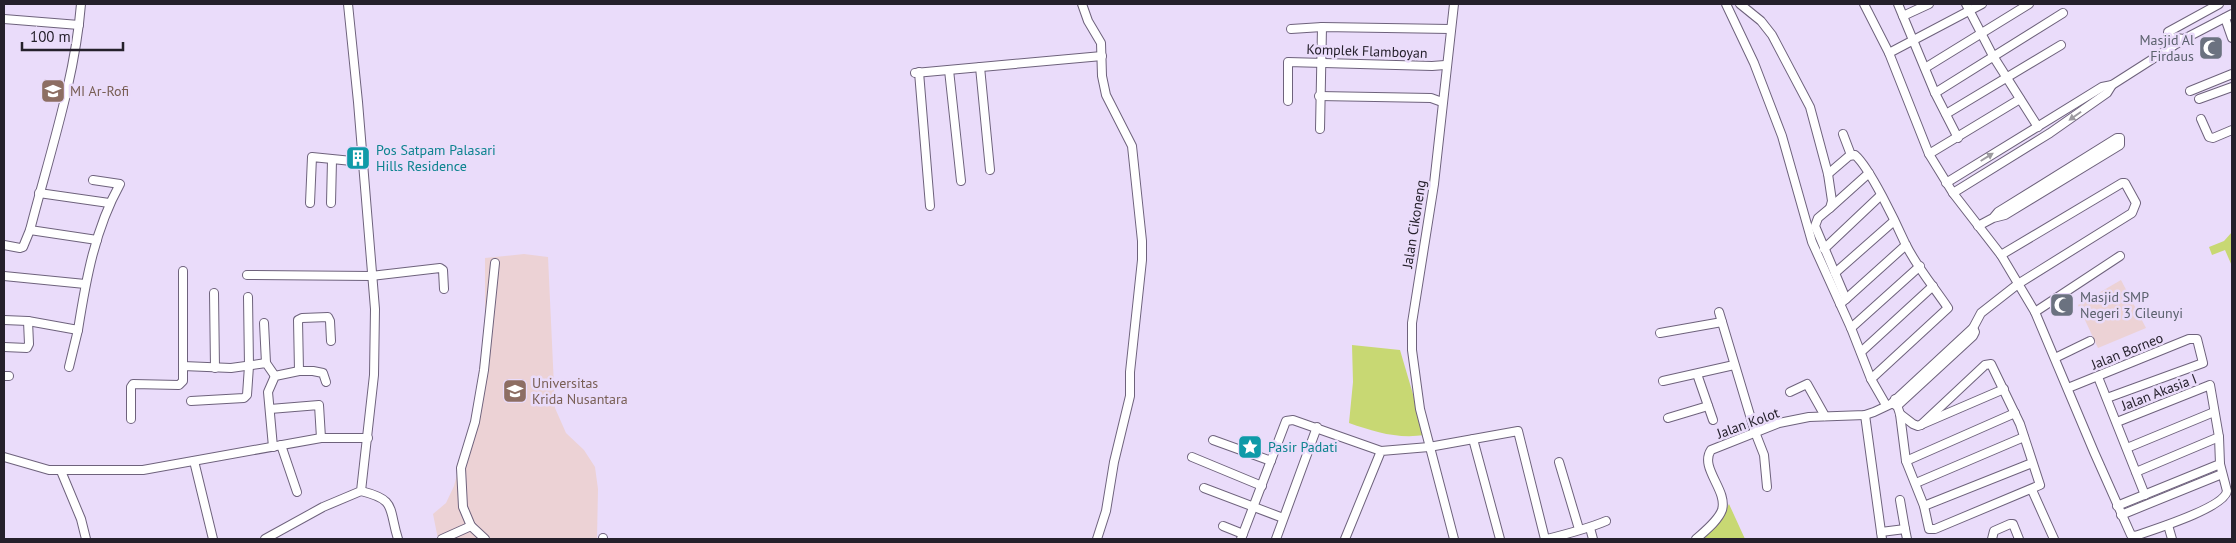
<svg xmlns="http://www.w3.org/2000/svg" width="2236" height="543" font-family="'PT Sans',sans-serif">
  <rect width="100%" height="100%" fill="#eadcfa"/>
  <g fill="#ecd2d5">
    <path d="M524 254 548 257 555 408 566 433 584 450 595 467 598 489 597 539H438L433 514 446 503 454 486 469 430 479 374 485 322V258Z"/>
    <path d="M2121 280 2146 328 2098 348 2078 305Z"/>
  </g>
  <g fill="#c8d873">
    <path d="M2232 232V266L2225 250 2212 255 2209 247 2224 241Z"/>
    <path d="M1352 345 1400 350 1425 435C1397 439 1375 432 1349 423L1353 382Z"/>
    <path d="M1729 504 1745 539H1701L1721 519Z"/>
  </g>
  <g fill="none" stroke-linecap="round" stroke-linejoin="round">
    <defs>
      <g id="minor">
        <path d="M1082 4 1088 21 1101 43 1102 76 1106 95 1132 146 1142 241V260L1130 372V396L1114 462 1106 511 1097 539"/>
        <path d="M1454 4 1434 184 1412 323V350L1420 409 1454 539"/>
        <path d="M1726 4 1754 63 1782 136 1812 242 1851 328 1871 379 1886 405"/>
        <path d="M1740 4 1761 21 1772 35 1810 107 1828 174 1832 201 1830 208 1818 218 1815 226 1846 299 1840 304"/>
        <path d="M1864 4 1889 53 1929 154 1953 193 2001 255 2035 312 2120 256"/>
        <path d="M1898 4 1935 93 1958 138"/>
        <path d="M1966 4 1993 56 2038 127"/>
        <path d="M1903 16 1929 4"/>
        <path d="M2225 18 2232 38"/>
        <path d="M4 19 79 25"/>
        <path d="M1291 29 1322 27 1450 29"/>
        <path d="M2184 39 2168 37V32L2219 4"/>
        <path d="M1889 53 1982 4"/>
        <path d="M980 67 990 170"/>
        <path d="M1925 68 2029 4"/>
        <path d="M949 70 961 181"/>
        <path d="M919 72 930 206"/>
        <path d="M915 73 1102 56"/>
        <path d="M2190 91 2232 74"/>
        <path d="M1935 93 2063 13"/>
        <path d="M1319 96 1431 98 1442 102"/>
        <path d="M2199 99 2232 87"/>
        <path d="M1288 101V62L1432 66 1445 65"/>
        <path d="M1946 114 2061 45"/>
        <path d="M2201 119 2209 137 2213 138 2232 130"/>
        <path d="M1320 129 1322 27"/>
        <path d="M1843 134 1851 155"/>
        <path d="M1929 154 2020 99"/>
        <path d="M1828 174 1849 156 1855 155C1870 168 1896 223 1905 243 1916 266 1934 287 1948 308L1871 379"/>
        <path d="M1946 183 2102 87 2112 85 2184 39 2232 14"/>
        <path d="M39 193 109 203"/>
        <path d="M1953 193 2050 133 2107 93 2112 85"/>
        <path d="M310 203 312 157 362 162"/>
        <path d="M331 203 332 160"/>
        <path d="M1830 208 1869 173"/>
        <path d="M1978 226 1993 218 2005 215 2120 145V138H2117L1998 212 1993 218"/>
        <path d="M30 230 97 240"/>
        <path d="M4 245 20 248 23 247 30 230C49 156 75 79 81 4"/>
        <path d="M1824 249 1880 196"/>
        <path d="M183 271V366"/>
        <path d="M1835 273 1894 221"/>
        <path d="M247 275 371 276 440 268 443 270 444 289"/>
        <path d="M4 276 85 284"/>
        <path d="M214 293 215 368"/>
        <path d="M1846 299 1906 245"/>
        <path d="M1719 312 1755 432 1764 455 1767 487"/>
        <path d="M2035 312 2094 452 2131 535 2135 536C2152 530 2224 508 2227 491L2220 464"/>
        <path d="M4 320 28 321 78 330C86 279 95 229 120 184L93 180"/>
        <path d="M264 323 266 363"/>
        <path d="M1851 328 1920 266"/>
        <path d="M1660 333 1722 322"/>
        <path d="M4 347 27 348 29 344 28 321"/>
        <path d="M1861 352 1933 286"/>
        <path d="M2055 358 2090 341"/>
        <path d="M69 367 78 330"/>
        <path d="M299 371 298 320 302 318 328 317 330 321 331 341"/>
        <path d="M1697 374 1713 420"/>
        <path d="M4 376H9"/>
        <path d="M2098 377 2145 495"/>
        <path d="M1663 381 1734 365"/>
        <path d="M2068 388 2189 339H2197L2203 363 2107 398"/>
        <path d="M1790 392 1807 384 1825 416"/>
        <path d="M1895 399 1900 414 1906 461 1924 506 1929 529H1935L2040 485 2020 424 1991 364 1985 365 1921 425"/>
        <path d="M191 401 244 398 247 395 249 366 248 297"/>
        <path d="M1895 405 1897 406 1973 336 1975 332 1973 328"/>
        <path d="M270 409 319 405 321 438"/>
        <path d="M1900 414 1913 424 1918 426 2004 389"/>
        <path d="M1865 415 1882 539"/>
        <path d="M1668 418 1708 406"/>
        <path d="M131 419V387L133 384 179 385 183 381V366L231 368 266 363 275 376"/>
        <path d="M2117 422 2210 385 2219 437 2136 472"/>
        <path d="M1473 439 1500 539"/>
        <path d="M1213 440 1271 461"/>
        <path d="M281 445 297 492"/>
        <path d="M273 447 268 392 275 376 299 371H313L323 373 326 382"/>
        <path d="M2127 448 2214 412"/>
        <path d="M4 457 49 470H143L321 438H368"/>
        <path d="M1192 457 1262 486"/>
        <path d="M194 461 213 539"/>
        <path d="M1906 461 2015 413"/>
        <path d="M1559 462 1579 529"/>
        <path d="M61 471 81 519 86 539"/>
        <path d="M1916 483 2024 437"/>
        <path d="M1204 488 1283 518"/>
        <path d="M2032 490 2054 539"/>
        <path d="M361 491C397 500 388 507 398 539"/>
        <path d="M1900 500 1905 529"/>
        <path d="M1924 506 2032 463"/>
        <path d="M2117 506 2220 464 2219 437"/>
        <path d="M2121 515 2222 474"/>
        <path d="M2168 525 2172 539"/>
        <path d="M471 526 485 539"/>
        <path d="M1223 526 1243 534"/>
        <path d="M1590 528 1593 539"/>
        <path d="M1881 532 1905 529 1907 539"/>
        <path d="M265 539 323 507 361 491 374 375 375 309 358 102 348 4"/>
        <path d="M442 539 471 526 463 507 461 468 475 422 484 370 495 263"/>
        <path d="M603 539V538"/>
        <path d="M1241 539 1286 421 1293 420 1381 451"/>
        <path d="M1276 539 1317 427"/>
        <path d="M1345 539 1381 451 1429 447 1518 431 1545 539"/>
        <path d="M1547 539C1567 534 1587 529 1606 521"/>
        <path d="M1696 539C1705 531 1718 521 1722 510 1728 490 1699 468 1711 450L1779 423 1809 417 1865 415 1874 412 1891 404 1973 328 1981 313 2018 284 2132 213 2136 203 2125 183H2122L2001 255"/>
        <path d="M1992 539 1994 531 2010 524H2013L2019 539"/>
      </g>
    </defs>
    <use href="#minor" stroke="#6e627c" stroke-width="10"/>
    <use href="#minor" stroke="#fff" stroke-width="8"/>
  </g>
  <defs><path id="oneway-solid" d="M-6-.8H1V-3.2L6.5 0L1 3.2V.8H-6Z" transform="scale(1.25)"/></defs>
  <g fill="#9d9ba0">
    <use href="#oneway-solid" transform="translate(2075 116) rotate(145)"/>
    <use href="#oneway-solid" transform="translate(1987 157) rotate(-32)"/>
  </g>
  <defs>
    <symbol id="mosque-square" viewBox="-11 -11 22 22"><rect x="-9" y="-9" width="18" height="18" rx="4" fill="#6b7280" stroke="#eadcfa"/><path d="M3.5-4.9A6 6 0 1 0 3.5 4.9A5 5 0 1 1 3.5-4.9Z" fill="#fff"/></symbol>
    <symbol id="school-square" viewBox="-11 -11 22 22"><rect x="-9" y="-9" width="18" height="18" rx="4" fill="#8d6e63" stroke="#eadcfa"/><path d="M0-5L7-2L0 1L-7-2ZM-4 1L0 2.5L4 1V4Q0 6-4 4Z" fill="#fff"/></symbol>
    <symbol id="building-square" viewBox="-11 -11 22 22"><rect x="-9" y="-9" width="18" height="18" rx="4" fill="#0f9aa8" stroke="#eadcfa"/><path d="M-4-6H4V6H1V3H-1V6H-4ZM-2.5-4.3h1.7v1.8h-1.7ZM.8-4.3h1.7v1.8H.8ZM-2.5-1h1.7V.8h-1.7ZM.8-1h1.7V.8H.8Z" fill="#fff"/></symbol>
    <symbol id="university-square" viewBox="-11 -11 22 22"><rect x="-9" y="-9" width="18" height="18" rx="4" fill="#8d6e63" stroke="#eadcfa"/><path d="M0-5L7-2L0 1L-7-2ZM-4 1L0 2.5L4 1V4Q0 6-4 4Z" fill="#fff"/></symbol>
    <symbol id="sight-square" viewBox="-11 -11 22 22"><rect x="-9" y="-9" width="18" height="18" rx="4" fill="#0f9aa8" stroke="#eadcfa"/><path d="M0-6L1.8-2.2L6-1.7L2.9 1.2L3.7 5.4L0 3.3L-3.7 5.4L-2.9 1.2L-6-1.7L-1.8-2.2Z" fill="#fff"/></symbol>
  </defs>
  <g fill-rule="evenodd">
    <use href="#mosque-square" x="2197" y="34" width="28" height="28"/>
    <use href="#school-square" x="39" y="77" width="28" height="28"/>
    <use href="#building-square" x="344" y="144" width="28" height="28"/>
    <use href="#mosque-square" x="2048" y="291" width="28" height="28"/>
    <use href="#university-square" x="501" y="377" width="28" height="28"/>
    <use href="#sight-square" x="1236" y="433" width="28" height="28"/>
  </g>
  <g text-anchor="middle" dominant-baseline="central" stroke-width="5" stroke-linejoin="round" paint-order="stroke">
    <g font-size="14" fill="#5b616d" stroke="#eadcfa" text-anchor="end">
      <text x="2194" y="40">Masjid Al<tspan x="2194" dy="16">Firdaus</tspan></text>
      <text x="2080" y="297" text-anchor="start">Masjid SMP<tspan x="2080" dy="16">Negeri 3 Cileunyi</tspan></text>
    </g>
    <g font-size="14" fill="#25202b" stroke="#eadcfa">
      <text transform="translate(1367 51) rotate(2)">Komplek Flamboyan</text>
      <text transform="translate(1414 224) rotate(-81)">Jalan Cikoneng</text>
      <text transform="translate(2127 351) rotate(-22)">Jalan Borneo</text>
      <text transform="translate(2159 392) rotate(-21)">Jalan Akasia I</text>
      <text transform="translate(1748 423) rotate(-20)">Jalan Kolot</text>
    </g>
    <g font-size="14" fill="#785e54" stroke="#eadcfa" text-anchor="start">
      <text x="70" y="91">MI Ar-Rofi</text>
      <text x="532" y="383">Universitas<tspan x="532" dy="16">Krida Nusantara</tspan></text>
    </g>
    <g font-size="14" fill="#0d838f" stroke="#eadcfa" text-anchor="start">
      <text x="376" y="150">Pos Satpam Palasari<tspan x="376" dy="16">Hills Residence</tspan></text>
      <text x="1268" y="447">Pasir Padati</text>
    </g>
  </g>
  <rect width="2236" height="543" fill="none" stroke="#25202b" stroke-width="10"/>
  <path d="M22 42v8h101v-8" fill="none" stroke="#25202b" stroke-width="2.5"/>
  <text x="30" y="42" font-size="15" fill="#25202b" stroke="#eadcfa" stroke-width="4" paint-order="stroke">100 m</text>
</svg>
